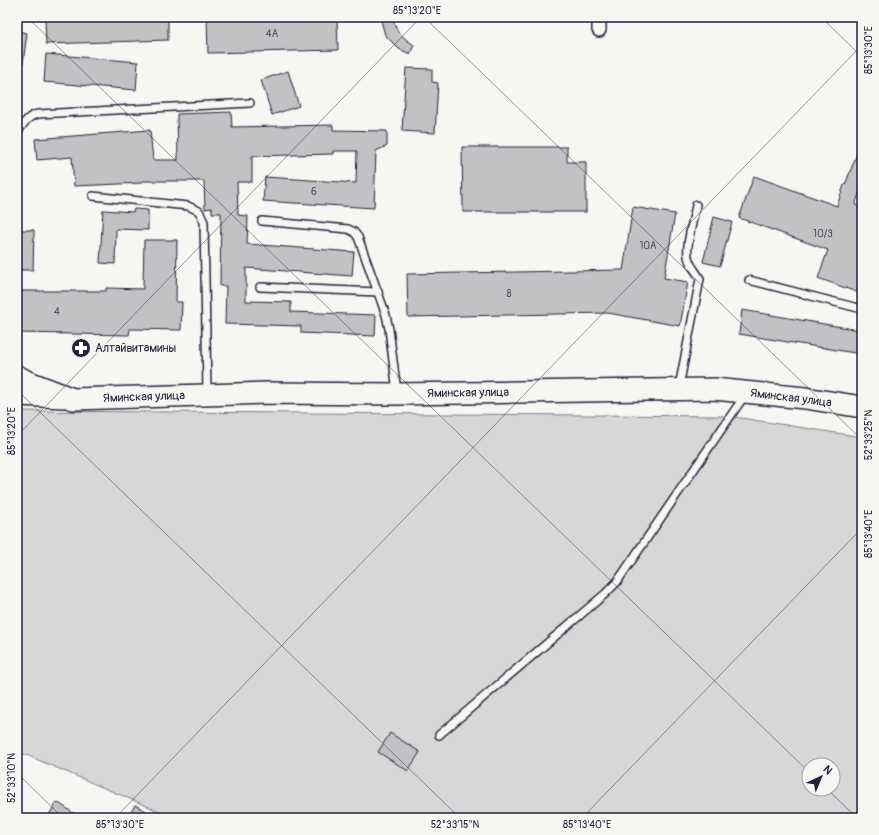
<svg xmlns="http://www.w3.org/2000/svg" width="879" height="835" font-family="Pangolin,sans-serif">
  <rect width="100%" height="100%" fill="#f6f6f2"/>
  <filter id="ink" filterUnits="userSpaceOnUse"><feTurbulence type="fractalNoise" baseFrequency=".025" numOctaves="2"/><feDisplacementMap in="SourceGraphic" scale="8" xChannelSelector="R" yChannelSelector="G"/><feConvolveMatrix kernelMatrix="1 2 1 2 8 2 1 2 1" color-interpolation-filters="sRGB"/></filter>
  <g filter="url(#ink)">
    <path fill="#d7d7d7" stroke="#7c7c89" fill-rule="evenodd" d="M17 411 728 416 862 437V818H175L17 751ZM809 765H833V789H809Z"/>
    <g fill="#c2c2c4" stroke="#22223b">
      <path d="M45 17H168V40L46 44Z"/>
      <path d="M207 17H337L338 50 208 53Z"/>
      <path d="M380 17H392L398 32 408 41 414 45 410 54 399 49 385 35Z"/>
      <path d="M17 31 27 33 23 63 17 62Z"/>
      <path d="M46 54 138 62 136 90 44 82Z"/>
      <path d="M406 68 432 69V82L438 83 435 133 402 131Z"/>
      <path d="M288 71 299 106 272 115 261 80Z"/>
      <path d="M231 112 232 127 333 125V130L387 131V146L376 151 374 208 263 201 265 177 356 183 357 151H333V154L252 156V182H237L238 215 248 216 247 244 354 252 352 276 246 268V301L291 302V312L376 315 375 336 301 333V326L225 324 226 286H220L221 213H212V208L205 209 204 181H142V183L74 186 72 157 37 160 35 139 150 130 153 160H178L177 114Z"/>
      <path d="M861 143 862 186 855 205 862 207V285L859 293 818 278 828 250 739 218 754 176 837 206 844 185H845Z"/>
      <path d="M462 147H567V162H586V212H463Z"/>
      <path d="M633 207 675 214 664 278 688 282 680 326 608 313 408 317 407 274 623 270Z"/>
      <path d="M134 209 148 210V230L116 229 115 264 100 263 103 210 133 212Z"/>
      <path d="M714 217 732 222 720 266 703 262Z"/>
      <path d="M17 230H34L33 270H17Z"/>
      <path d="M144 240H177L176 302H182L181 330 130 329 129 335 17 333V291H106V288L143 289Z"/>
      <path d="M742 310 859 330 855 353 739 334Z"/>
      <path d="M390 733 420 752 408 771 378 752Z"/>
      <path d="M57 802 81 818H47Z"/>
      <path d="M135 805 146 811 142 818H128Z"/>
    </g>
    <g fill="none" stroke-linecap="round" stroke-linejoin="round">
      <defs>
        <g id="lane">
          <path d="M17 133C23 125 27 116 38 114L250 103"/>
          <path d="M93 196 188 206 199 211 204 222 207 392"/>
          <path d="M262 221 348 229 354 232 358 237 386 315 389 329 397 392"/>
          <path d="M749 280 862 309"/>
          <path d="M260 287 378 292"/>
          <path d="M679 387 700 279C697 272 691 267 689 260 684 250 694 217 696 205"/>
          <path d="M439 735 605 594 617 582 745 395"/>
        </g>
        <path id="street" d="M599 17V30"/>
        <path id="secondary" d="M17 396 64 398"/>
        <path id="primary" d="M17 376 26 381 73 399 269 393 397 394 714 389 805 398 862 407"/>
      </defs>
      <use href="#lane" stroke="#22223b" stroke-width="10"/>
      <use href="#street" stroke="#22223b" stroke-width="16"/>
      <use href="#secondary" stroke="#22223b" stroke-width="22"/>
      <use href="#primary" stroke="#22223b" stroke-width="24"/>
      <use href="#lane" stroke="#f6f6f2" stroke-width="7"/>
      <use href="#street" stroke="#f6f6f2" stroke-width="13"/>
      <use href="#secondary" stroke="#f6f6f2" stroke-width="19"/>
      <use href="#primary" stroke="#f6f6f2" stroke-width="21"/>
    </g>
  </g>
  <path fill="none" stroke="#22223b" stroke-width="1" stroke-opacity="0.45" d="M27 17 809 772M424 17 862 440M821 17 862 57M17 390 460 818M17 436 421 17M17 773 63 818M827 789 857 818M115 818 862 45M582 818 862 528"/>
  <defs>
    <symbol id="pharmacy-disc" viewBox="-11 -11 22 22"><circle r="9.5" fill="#22223b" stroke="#f6f6f2"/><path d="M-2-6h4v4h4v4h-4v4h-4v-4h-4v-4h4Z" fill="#fff"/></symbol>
  </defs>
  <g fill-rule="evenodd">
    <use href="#pharmacy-disc" x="70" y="337" width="22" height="22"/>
  </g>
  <g text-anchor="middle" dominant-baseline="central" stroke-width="3" stroke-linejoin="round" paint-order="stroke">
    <g font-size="10" fill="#4a4a5d">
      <text x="272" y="34">4А</text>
      <text x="314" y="192">6</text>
      <text x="823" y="234">10/3</text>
      <text x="648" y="246">10А</text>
      <text x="509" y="294">8</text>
      <text x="57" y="312">4</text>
    </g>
    <g font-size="12" fill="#22223b" stroke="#f6f6f2" text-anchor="start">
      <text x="95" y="348">Алтайвитамины</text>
    </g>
    <g font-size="12" fill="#22223b" stroke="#f6f6f2">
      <text transform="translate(468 393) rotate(-1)">Яминская улица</text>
      <text transform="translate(144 397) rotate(-2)">Яминская улица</text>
      <text transform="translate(791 398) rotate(7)">Яминская улица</text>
    </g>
  </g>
  <rect width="879" height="835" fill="none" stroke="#f6f6f2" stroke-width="44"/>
  <g transform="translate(821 777) rotate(44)"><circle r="19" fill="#f6f6f2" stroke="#a1a1a9"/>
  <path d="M0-3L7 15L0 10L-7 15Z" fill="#22223b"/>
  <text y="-6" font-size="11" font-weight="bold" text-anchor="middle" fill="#22223b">N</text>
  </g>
  <rect x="22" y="22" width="835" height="791" fill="none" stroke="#22223b" stroke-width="1.5"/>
  <g font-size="10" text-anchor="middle" fill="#22223b">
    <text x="417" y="14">85°13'20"E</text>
    <text transform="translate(868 50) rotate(-90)" y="4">85°13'30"E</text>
    <text transform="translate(11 431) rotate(-90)" y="4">85°13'20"E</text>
    <text transform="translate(868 435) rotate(-90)" y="4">52°33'25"N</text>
    <text transform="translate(868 534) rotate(-90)" y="4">85°13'40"E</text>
    <text transform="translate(11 778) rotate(-90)" y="4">52°33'10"N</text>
    <text x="120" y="828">85°13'30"E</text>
    <text x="455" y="828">52°33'15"N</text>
    <text x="587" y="828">85°13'40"E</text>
  </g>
</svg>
